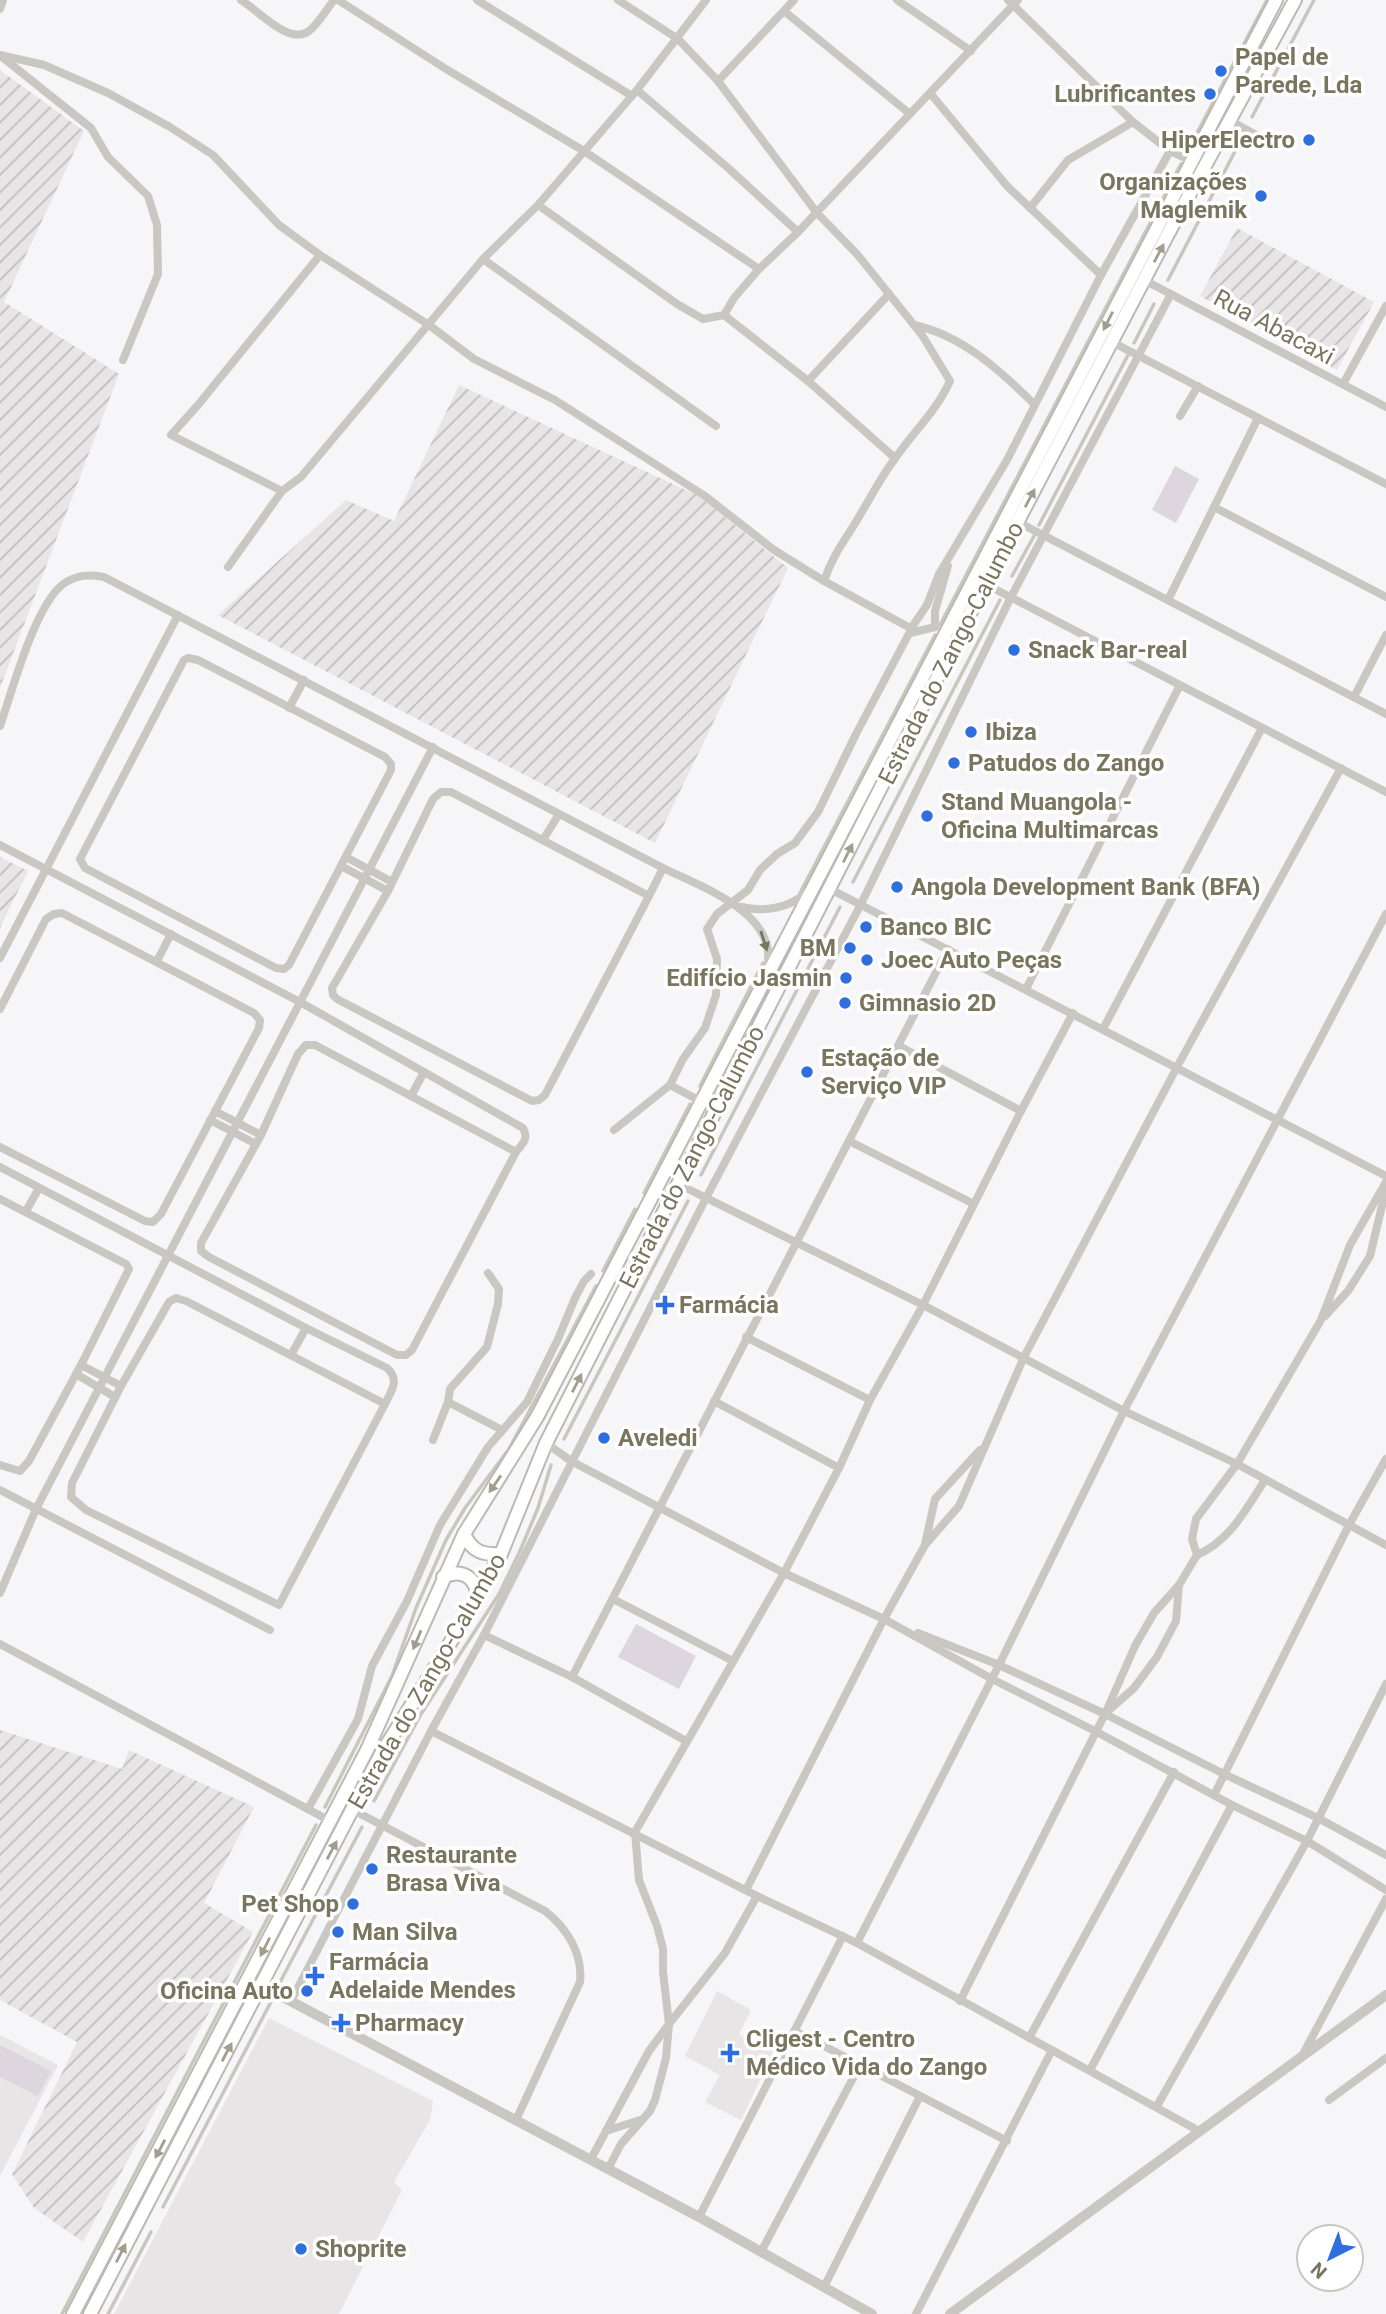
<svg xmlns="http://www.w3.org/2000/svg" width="1386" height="2314" font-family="Roboto,sans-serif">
  <defs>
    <pattern id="industrial-furrows" width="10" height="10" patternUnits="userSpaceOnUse" patternTransform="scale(1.75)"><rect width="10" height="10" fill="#e7e5e5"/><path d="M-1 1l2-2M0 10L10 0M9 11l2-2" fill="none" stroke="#c0bebd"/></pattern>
  </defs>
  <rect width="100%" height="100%" fill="#f6f5f8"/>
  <g fill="#e7e5e5">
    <path d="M717 1991 751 2010 739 2034 774 2051 741 2120 705 2102 720 2075 685 2056Z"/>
    <path d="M269 2018 433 2101 430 2120 394 2182 402 2190 339 2314H114Z"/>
    <path d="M0 2035 58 2065 0 2176Z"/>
  </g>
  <g fill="url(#industrial-furrows)">
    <path d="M0 70 84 131 4 302 119 374 0 688Z"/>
    <path d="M1237 228 1374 302 1337 370 1200 296Z"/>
    <path d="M459 385 699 496 788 568 655 843 218 615 346 500 394 521Z"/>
    <path d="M0 857 28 871 0 928Z"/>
    <path d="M0 1730 122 1769 129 1750 254 1807 204 1903 253 1932 83 2242 34 2208 12 2174 77 2042 0 2000Z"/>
  </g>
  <g fill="#ded6de">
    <path d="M1175 466 1199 479 1176 523 1152 510Z"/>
    <path d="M636 1624 696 1656 679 1689 618 1657Z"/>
    <path d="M0 2045 51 2071 38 2096 0 2077Z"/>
  </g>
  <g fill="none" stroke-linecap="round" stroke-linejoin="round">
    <g stroke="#cbc6bd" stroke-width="3.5">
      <path d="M1252 117 1314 0"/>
      <path d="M1187 152 1267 0"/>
      <path d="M1168 280 1243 136"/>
      <path d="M1134 343 1154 304"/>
      <path d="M1039 525 1128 355"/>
      <path d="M1012 576 1034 536"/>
      <path d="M940 625 1181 164"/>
      <path d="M853 882 1000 600"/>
      <path d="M800 893 935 635"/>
      <path d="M700 1086 763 963"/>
      <path d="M701 1175 840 907"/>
      <path d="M644 1193 690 1104"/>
      <path d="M603 1271 635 1209"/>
      <path d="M564 1439 688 1201"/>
      <path d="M374 1801 421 1714 499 1594 520 1551 538 1508 551 1465"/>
      <path d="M325 1807 392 1676 416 1608 446 1540 465 1508 509 1449 596 1286"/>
      <path d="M278 1986 362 1827"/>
      <path d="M163 2207 273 1998"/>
      <path d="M62 2314 316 1825"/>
      <path d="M108 2314 151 2232"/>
    </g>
    <defs>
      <g id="primary">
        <path d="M464 1534C472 1552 483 1555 501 1554"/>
        <path d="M443 1577C462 1568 476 1577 478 1598"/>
        <path d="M73 2314 367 1750 464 1534 537 1417 1276 0"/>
        <path d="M90 2314 381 1754 478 1598 501 1554 546 1443 678 1184 985 584 1169 232 1295 0"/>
      </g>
    </defs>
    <use href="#primary" stroke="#bbb9b2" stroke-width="16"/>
    <g stroke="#c8c7c1" stroke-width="8">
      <path d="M241 0C258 10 289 46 309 31 319 23 326 10 334 0"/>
      <path d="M338 0 446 69 584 151 759 269"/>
      <path d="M477 0 632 96"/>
      <path d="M618 0 678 39 718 81 817 213 857 254 922 335 950 381C936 412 913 432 894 460 881 477 871 497 860 515 845 541 834 552 824 581L912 629"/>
      <path d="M897 0 971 51"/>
      <path d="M1008 0 1133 122 1170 151 1191 161"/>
      <path d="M0 9 3 0"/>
      <path d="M784 11 910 114"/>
      <path d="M0 55 44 65 108 93 170 127 213 155 279 225 320 255 429 325 474 359 555 400 705 496 774 550 824 581"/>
      <path d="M2 57 91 128 108 157 148 196 157 225 158 274 123 360"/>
      <path d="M718 81 794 0"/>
      <path d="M637 90 727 167 798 232"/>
      <path d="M930 93 1007 186 1101 275"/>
      <path d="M1231 121 1256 135"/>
      <path d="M538 205 677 304 703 319 724 315 734 298 759 269 798 232 1018 0"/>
      <path d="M1030 208 1068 160 1133 122"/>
      <path d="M320 255 198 405 171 435 282 491 301 477 483 259 538 205 637 90 706 0"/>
      <path d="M483 259 716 426"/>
      <path d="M1144 280 1386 407"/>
      <path d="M724 315 808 381 895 458"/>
      <path d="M914 325C962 335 1002 372 1035 405"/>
      <path d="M1112 342 1386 484"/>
      <path d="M808 381 889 294"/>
      <path d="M1343 384 1386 306"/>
      <path d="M1180 416 1198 386"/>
      <path d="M1214 507 1386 597"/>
      <path d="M1018 522 1386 714"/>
      <path d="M228 567 282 491"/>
      <path d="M985 584 1386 792"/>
      <path d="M1168 600 1258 418"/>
      <path d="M935 627V611L948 566"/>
      <path d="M910 633 935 627"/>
      <path d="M188 658 198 660 385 757 391 764V770L289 965 284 969 276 968 85 868 80 859 184 660Z"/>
      <path d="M1354 697 1386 635"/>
      <path d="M289 708 304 680"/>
      <path d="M0 726C12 692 37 596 68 581 81 574 91 575 104 577L663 868 649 896 545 1095 539 1100 532 1101 337 999 333 995 332 988 388 891 433 799 441 792H451L649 896"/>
      <path d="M543 840 559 814"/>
      <path d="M0 845 300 1002 523 1128C529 1139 523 1143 516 1152L412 1350 406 1355H397L209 1257 201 1251V1243L261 1135 298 1054 306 1045H315L516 1152"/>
      <path d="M346 857 392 882"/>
      <path d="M341 866 388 891"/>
      <path d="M663 868C701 887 780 913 767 969"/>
      <path d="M830 889 1386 1176"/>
      <path d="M741 907C763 912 789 909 807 892"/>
      <path d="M0 958 178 615"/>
      <path d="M157 961 171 934"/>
      <path d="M1026 989 1180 685"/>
      <path d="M0 1009 46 919 54 914 62 913 254 1013 260 1020 259 1028 161 1214 153 1222 145 1221 0 1147"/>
      <path d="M1103 1029 1262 728"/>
      <path d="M899 1046 1021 1111"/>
      <path d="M670 1085 702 1102"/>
      <path d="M411 1096 424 1072"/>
      <path d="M215 1111 261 1135"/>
      <path d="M210 1120 256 1144"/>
      <path d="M614 1130 670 1085 683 1059 705 1028 716 995 717 959 707 929 717 914 748 890 760 870 777 854 795 843 818 812 856 734 914 624 927 605 939 574 1007 460 1101 275 1170 151"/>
      <path d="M849 1141 974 1204"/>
      <path d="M0 1167 306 1328 387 1368C400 1380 392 1390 385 1404"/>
      <path d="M678 1184 923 1305 1124 1411 1237 1464 1386 1545"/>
      <path d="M0 1199 126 1264 129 1269 81 1365 29 1461 20 1471 0 1465"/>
      <path d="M26 1211 39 1188"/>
      <path d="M176 1298 186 1301 385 1404 279 1605 86 1510 71 1497 72 1483 121 1386 169 1302Z"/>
      <path d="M1325 1316 1348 1291 1370 1256 1386 1189"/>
      <path d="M746 1337 870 1400"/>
      <path d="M291 1355 306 1328"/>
      <path d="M81 1365 121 1386"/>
      <path d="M76 1374 115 1397"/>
      <path d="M714 1401 839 1468"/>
      <path d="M448 1402 502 1430"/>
      <path d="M433 1440 448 1402 450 1389 487 1347 498 1304 499 1289 488 1273"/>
      <path d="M546 1443 571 1461 784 1573 884 1619 992 1679 1095 1731 1232 1805 1307 1841 1386 1890"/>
      <path d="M0 1490 270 1630"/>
      <path d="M925 1544 935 1499 980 1450"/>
      <path d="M1197 1555C1230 1541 1246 1509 1265 1480"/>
      <path d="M0 1593 36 1509 433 747"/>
      <path d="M613 1599 733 1661"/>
      <path d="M918 1633 999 1665 1105 1714 1224 1774 1318 1818 1386 1855"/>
      <path d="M484 1635 572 1677 686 1741"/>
      <path d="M0 1644 330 1821"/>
      <path d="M572 1677 948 949"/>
      <path d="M1107 1712 1134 1688 1157 1657 1176 1621 1179 1585"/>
      <path d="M431 1731 757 1896 857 1943 1199 2131"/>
      <path d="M1214 1795 1349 1525 1386 1459"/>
      <path d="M308 1809 358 1719 372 1666 407 1601 440 1525 488 1447 527 1402 558 1339 575 1298 584 1281 591 1274"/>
      <path d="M353 1810 545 1911C567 1928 583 1954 580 1982L516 2120"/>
      <path d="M746 1890 884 1619 925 1545 959 1506 1024 1357 1177 1067 1341 768"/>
      <path d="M857 1943 999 1665 1124 1411 1386 914"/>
      <path d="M291 2001 431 1731 484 1635 706 1198 861 904 1011 597 1171 294"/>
      <path d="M960 2001 1105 1714 1135 1646 1154 1613 1179 1585 1197 1555 1192 1539 1196 1519 1237 1464 1321 1320 1350 1245 1386 1182"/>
      <path d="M795 2031 1007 2141"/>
      <path d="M1029 2038 1174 1772"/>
      <path d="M1303 2054 1386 1899"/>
      <path d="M1090 2070 1232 1805"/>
      <path d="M1329 2100 1386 2058"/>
      <path d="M1157 2106 1307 1841 1386 1684"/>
      <path d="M606 2131 640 2120"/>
      <path d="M591 2159 649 2051 669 2024 663 1972V1949L657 1926 639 1880 635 1832 784 1573 839 1468 870 1400 923 1305 1021 1111 1073 1013"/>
      <path d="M608 2169 621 2144 650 2111 655 2100 666 2058 669 2024 725 1953 757 1896"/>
      <path d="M699 2217 843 1936"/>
      <path d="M761 2252 860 2065"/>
      <path d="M824 2287 920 2096"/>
      <path d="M916 2314 1052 2050"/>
    </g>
    <g stroke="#c8c7c1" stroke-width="10">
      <path d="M262 1986 699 2217 872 2314"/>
      <path d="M950 2314 1386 1995"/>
    </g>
    <use href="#primary" stroke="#fff" stroke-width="12"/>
  </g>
  <defs><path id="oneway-solid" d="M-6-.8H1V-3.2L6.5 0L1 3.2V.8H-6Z" transform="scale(1.75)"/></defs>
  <g fill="#a19e8f">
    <use href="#oneway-solid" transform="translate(1159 253) rotate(-62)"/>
    <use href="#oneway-solid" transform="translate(1108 321) rotate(117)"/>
    <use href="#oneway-solid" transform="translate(1030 498) rotate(-62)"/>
    <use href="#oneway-solid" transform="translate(848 853) rotate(-63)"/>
    <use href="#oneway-solid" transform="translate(577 1383) rotate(-63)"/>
    <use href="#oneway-solid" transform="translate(495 1484) rotate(125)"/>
    <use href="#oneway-solid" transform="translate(417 1640) rotate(113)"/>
    <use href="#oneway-solid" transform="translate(332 1850) rotate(-62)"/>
    <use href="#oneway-solid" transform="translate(265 1947) rotate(117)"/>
    <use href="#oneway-solid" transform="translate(227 2052) rotate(-62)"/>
    <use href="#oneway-solid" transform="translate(160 2149) rotate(118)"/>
    <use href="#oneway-solid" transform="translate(121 2253) rotate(-63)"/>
  </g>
  <use fill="#79755f" href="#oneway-solid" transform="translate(764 941) rotate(72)"/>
  <g fill="#2f6fdd" stroke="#fff" stroke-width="2.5">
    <circle cx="1221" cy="71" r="7"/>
    <circle cx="1210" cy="94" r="7"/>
    <circle cx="1309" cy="140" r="7"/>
    <circle cx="1261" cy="196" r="7"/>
    <circle cx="1014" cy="650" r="7"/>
    <circle cx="971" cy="732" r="7"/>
    <circle cx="954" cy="763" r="7"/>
    <circle cx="927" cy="816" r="7"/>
    <circle cx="897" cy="887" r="7"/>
    <circle cx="866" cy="927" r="7"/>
    <circle cx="850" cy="948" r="7"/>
    <circle cx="867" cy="960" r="7"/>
    <circle cx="846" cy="978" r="7"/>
    <circle cx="845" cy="1003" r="7"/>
    <circle cx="807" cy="1072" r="7"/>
    <path d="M661.5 1294.5h7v7h7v7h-7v7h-7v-7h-7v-7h7z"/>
    <circle cx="604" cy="1438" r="7"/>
    <circle cx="372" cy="1869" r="7"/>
    <circle cx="353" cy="1904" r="7"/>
    <circle cx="338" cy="1932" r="7"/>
    <path d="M311.5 1965.5h7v7h7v7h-7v7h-7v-7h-7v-7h7z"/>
    <circle cx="307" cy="1991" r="7"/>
    <path d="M337.5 2012.5h7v7h7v7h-7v7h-7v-7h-7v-7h7z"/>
    <path d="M726.5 2042.5h7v7h7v7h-7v7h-7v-7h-7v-7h7z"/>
    <circle cx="301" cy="2249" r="7"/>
  </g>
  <g text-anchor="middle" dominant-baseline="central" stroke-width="7" stroke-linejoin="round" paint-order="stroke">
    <g font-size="24" font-weight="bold" fill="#79755f" stroke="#fff" text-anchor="start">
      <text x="1235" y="57">Papel de<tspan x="1235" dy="28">Parede, Lda</tspan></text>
      <text x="1196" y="94" text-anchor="end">Lubrificantes</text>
      <text x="1295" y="140" text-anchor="end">HiperElectro</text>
      <text x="1247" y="182" text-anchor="end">Organizações<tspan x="1247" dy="28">Maglemik</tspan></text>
      <text x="1028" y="650">Snack Bar-real</text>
      <text x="985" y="732">Ibiza</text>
      <text x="968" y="763">Patudos do Zango</text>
      <text x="941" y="802">Stand Muangola -<tspan x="941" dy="28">Oficina Multimarcas</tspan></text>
      <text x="911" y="887">Angola Development Bank (BFA)</text>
      <text x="880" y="927">Banco BIC</text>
      <text x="836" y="948" text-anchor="end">BM</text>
      <text x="881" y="960">Joec Auto Peças</text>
      <text x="832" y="978" text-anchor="end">Edifício Jasmin</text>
      <text x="859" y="1003">Gimnasio 2D</text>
      <text x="821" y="1058">Estação de<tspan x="821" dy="28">Serviço VIP</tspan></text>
      <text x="679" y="1305">Farmácia</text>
      <text x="618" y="1438">Aveledi</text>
      <text x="386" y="1855">Restaurante<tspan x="386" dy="28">Brasa Viva</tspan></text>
      <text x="339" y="1904" text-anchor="end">Pet Shop</text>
      <text x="352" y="1932">Man Silva</text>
      <text x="329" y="1962">Farmácia<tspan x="329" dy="28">Adelaide Mendes</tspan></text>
      <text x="293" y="1991" text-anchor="end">Oficina Auto</text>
      <text x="355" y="2023">Pharmacy</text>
      <text x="746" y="2039">Cligest - Centro<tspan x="746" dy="28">Médico Vida do Zango</tspan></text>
      <text x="315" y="2249">Shoprite</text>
    </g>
    <g font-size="24" fill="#79755f" stroke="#fff">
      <text transform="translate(1274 327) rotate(28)">Rua Abacaxi</text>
      <text transform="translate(951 653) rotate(-63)">Estrada do Zango-Calumbo</text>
      <text transform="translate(692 1157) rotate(-63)">Estrada do Zango-Calumbo</text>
      <text transform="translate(427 1681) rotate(-60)">Estrada do Zango-Calumbo</text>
    </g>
  </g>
  <g transform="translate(1330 2258) rotate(222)"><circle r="33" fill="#ffffff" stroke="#c9c8bf" stroke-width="2"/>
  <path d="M0-5L12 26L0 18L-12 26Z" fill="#2f6fdd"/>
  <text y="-10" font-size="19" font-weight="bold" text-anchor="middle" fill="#79755f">N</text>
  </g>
</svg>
